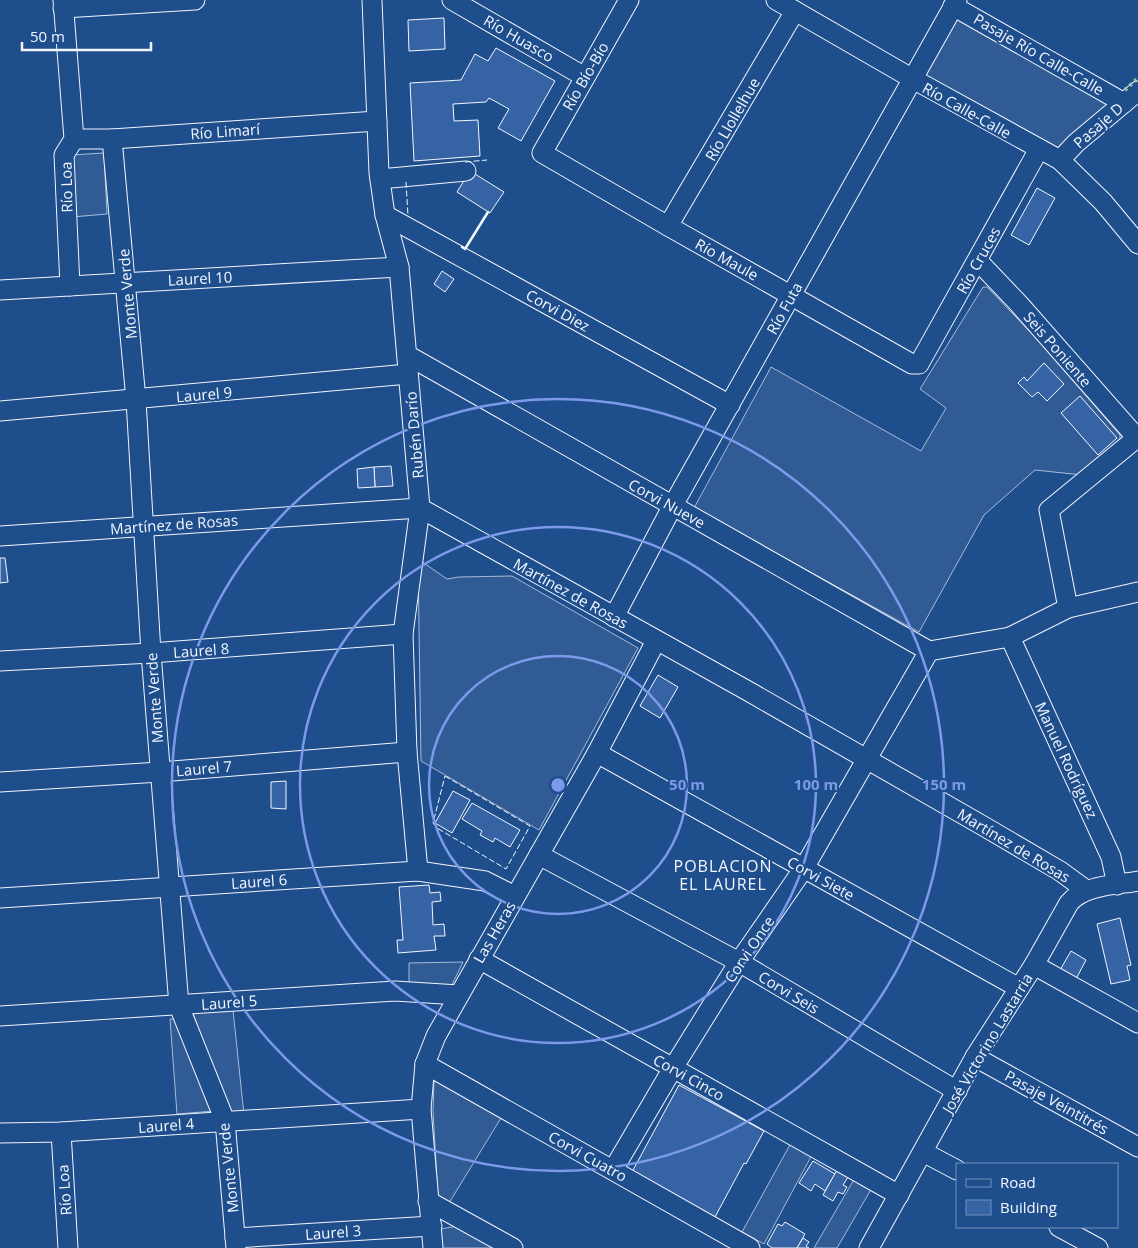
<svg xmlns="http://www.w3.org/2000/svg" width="1138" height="1248" font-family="'Open Sans',sans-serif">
  <rect width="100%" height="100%" fill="#1f4e8c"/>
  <g fill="#305b95" stroke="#a8bbd7">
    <path d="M956 14 1113 105 1061 150 920 74Z"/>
    <path d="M104 153 107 214 72 217 71 155Z"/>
    <path d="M983 287H987L1036 338 1120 435V443L1082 475 1035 470 984 515 919 632 694 508 771 367 921 451 946 408 920 389Z"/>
    <path d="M418 559 447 579 459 577 512 576 638 648 539 830 421 761Z"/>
    <path d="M463 962 449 991 409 989V963Z"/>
    <path d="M233 1010 244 1115 228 1111 193 1013Z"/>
    <path d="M170 1019H178L214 1111 177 1114Z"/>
    <path d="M443 1079 504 1113 449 1203 438 1198 433 1111 434 1082Z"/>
    <path d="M792 1141 813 1153 764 1244 742 1232Z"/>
    <path d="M856 1176 873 1186 837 1248H814Z"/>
    <path d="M457 1226 498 1248H441V1229Z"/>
  </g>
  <g fill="#3563a3" stroke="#f2f6ff">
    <path d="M444 18 445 49 409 51 408 20Z"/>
    <path d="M496 48 555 81 521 141 498 128 509 109 489 98 486 102 453 104 454 121 478 120 480 156 414 161 410 83 461 80 475 54 488 61Z"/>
    <path d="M470 171 504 192 490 213 457 192Z"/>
    <path d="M1037 188 1055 198 1029 245 1011 235Z"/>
    <path d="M442 271 454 279 445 292 434 284Z"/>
    <path d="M1044 363 1064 384 1047 401 1038 392 1032 397 1018 383 1024 377 1027 381Z"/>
    <path d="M1080 396 1117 438 1098 455 1061 413Z"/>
    <path d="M391 466 393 486 375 487 374 467Z"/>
    <path d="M374 467 375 487 358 488 357 469Z"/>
    <path d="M0 558H5L8 582 0 583Z"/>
    <path d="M658 675 678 687 660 718 640 706Z"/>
    <path d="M286 781V809L271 808V782Z"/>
    <path d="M453 791 470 800 452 833 435 823Z"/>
    <path d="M472 803 520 830 510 847 495 838 493 842 480 835 482 831 462 819Z"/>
    <path d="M429 885 430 893 440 892 441 901 432 902 433 925 444 924 445 936H434L436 950 398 953 397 940H403L399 887Z"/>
    <path d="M1120 918 1131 965 1127 966 1130 980 1111 984 1097 924Z"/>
    <path d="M1071 951 1086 960 1076 979 1060 970Z"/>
    <path d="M679 1085 764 1131 746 1164 744 1163 715 1217 632 1172Z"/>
    <path d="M813 1161 835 1174 825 1191 815 1184 811 1191 799 1183Z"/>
    <path d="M837 1170 848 1177 843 1185 847 1187 843 1194 838 1192 833 1201 823 1195Z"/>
    <path d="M785 1222 805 1234 797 1248H772L767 1244 778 1224 782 1226Z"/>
    <path d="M803 1238 809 1242 806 1246 809 1248H797Z"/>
  </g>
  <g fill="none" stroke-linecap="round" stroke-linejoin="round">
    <defs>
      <g id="minor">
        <path d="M63 0 74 139 64 155 70 286"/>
        <path d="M372 0 379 173 385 215 399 267 420 508 403 634 407 752 418 871"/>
        <path d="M452 0 585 77"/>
        <path d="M629 0 542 153 668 226 912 364H919L1039 149"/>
        <path d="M776 0 913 79 1060 160 1103 202 1138 244"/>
        <path d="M953 6 1124 103"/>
        <path d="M63 8 195 0"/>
        <path d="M74 139H112L377 121"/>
        <path d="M112 139 136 400 151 653 179 1006 225 1121 236 1248"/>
        <path d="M1060 160 1076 143 1138 91"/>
        <path d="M380 179 466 171"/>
        <path d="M385 215 730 405"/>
        <path d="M668 226 795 11"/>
        <path d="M978 261 1019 304 1137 438"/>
        <path d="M0 290 399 267"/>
        <path d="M407 355 929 651"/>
        <path d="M0 411 408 374"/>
        <path d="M0 536 420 508 748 691 985 827 1060 871 1086 890"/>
        <path d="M1068 608 1049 510 1138 437"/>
        <path d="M614 617 672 507 957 0"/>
        <path d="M1010 637 1111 857 1117 885"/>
        <path d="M929 651 1010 637 1068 608 1138 592"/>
        <path d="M0 661 151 653 403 634"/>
        <path d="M597 753 1019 988"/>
        <path d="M0 782 160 772 407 752"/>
        <path d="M539 855 739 962 957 1091"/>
        <path d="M0 898 418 871 485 881 515 896"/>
        <path d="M479 959 899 1195"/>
        <path d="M1034 965 1138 1023"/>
        <path d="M0 1016 395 991 459 995"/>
        <path d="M975 1057 1138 1147"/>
        <path d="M425 1064 750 1248"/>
        <path d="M61 1132 68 1248"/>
        <path d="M0 1133 61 1132 421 1109"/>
        <path d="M923 1152 957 1170"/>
        <path d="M613 1170 673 1068 739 962 804 868 929 651"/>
        <path d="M428 1201 513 1248"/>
        <path d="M1059 1227 1098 1248"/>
        <path d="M235 1238 432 1226"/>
        <path d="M433 1248 421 1109 425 1064 436 1036 597 753 656 641"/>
        <path d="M869 1248 975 1057 1034 965 1069 903C1084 885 1116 885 1138 881"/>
      </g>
    </defs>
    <use href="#minor" stroke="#f2f6ff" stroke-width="21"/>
    <use href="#minor" stroke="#1f4e8c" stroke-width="19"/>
    <path stroke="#97c8a6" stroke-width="4" stroke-dasharray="2.5 4" stroke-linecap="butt" d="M1125 90 1138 78"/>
    <g stroke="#f2f6ff" stroke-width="1" stroke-dasharray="6 2.5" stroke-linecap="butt">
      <path d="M465 162 487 160"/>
      <path d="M406 182 408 216"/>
      <path d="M445 776 530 826 506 869 437 828 433 823Z"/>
    </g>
    <path stroke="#f2f6ff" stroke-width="2.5" d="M462 247 465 249 488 212"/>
  </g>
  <g fill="none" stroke="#7d9aea" stroke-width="2.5">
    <circle cx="558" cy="785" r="129"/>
    <circle cx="558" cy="785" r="258"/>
    <circle cx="558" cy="785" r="386"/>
  </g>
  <g text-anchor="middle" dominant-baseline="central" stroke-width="4" stroke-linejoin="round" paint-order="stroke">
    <g font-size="15" fill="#f2f6ff" stroke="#1f4e8c">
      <text transform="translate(519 38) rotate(30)">Río Huasco</text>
      <text transform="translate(1039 54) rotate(30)">Pasaje Río Calle-Calle</text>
      <text transform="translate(585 76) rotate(-60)">Río Bío-Bío</text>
      <text transform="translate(967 110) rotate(29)">Río Calle-Calle</text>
      <text transform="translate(732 119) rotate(-60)">Río Llollelhue</text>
      <text transform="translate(1098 125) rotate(-41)">Pasaje D</text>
      <text transform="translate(225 131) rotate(-4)">Río Limarí</text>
      <text transform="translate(66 187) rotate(-91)">Río Loa</text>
      <text transform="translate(727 259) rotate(29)">Río Maule</text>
      <text transform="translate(978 260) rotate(-61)">Río Cruces</text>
      <text transform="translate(200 278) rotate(-3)">Laurel 10</text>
      <text transform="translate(127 294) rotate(-95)">Monte Verde</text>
      <text transform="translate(784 308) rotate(-61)">Río Futa</text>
      <text transform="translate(558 310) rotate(29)">Corvi Diez</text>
      <text transform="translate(1058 349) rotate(49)">Seis Poniente</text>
      <text transform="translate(204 394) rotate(-5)">Laurel 9</text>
      <text transform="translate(414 435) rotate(-95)">Rubén Darío</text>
      <text transform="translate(667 503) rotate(29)">Corvi Nueve</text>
      <text transform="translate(174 524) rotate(-4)">Martínez de Rosas</text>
      <text transform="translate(571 593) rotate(29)">Martínez de Rosas</text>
      <text transform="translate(201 650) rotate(-4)">Laurel 8</text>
      <text transform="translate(154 698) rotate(-94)">Monte Verde</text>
      <text transform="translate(1067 760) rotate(65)">Manuel Rodríguez</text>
      <text transform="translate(204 768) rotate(-5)">Laurel 7</text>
      <text transform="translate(1014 845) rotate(31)">Martínez de Rosas</text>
      <text transform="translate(821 878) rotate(29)">Corvi Siete</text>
      <text transform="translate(259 881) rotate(-4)">Laurel 6</text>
      <text transform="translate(494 932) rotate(-60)">Las Heras</text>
      <text transform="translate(749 949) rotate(-56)">Corvi Once</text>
      <text transform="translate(789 992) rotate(31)">Corvi Seis</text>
      <text transform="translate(229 1002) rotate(-4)">Laurel 5</text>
      <text transform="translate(987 1043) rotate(-59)">José Victorino Lastarria</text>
      <text transform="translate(689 1077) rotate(29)">Corvi Cinco</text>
      <text transform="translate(1057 1102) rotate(29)">Pasaje Veintitrés</text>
      <text transform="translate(166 1125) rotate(-4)">Laurel 4</text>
      <text transform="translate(588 1156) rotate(29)">Corvi Cuatro</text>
      <text transform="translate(228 1168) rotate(-96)">Monte Verde</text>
      <text transform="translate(64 1190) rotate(-94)">Río Loa</text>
      <text transform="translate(333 1232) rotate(-4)">Laurel 3</text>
    </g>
    <g font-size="16" letter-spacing="1" fill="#f2f6ff" stroke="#1f4e8c">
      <text x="723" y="866">POBLACION<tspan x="723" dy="18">EL LAUREL</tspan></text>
    </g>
  </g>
  <circle cx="558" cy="785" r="8" fill="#7d9aea" stroke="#1f4e8c" stroke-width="2.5"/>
  <g font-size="15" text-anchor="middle" font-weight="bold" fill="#7d9aea" stroke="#1f4e8c" stroke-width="4" stroke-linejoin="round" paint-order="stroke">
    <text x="687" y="790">50 m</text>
    <text x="816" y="790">100 m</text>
    <text x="944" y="790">150 m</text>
  </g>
  <rect x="956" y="1163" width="162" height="65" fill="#1f4e8c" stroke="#7391ba"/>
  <rect x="966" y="1179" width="25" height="8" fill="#1f4e8c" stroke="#7391ba"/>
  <text x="1000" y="1188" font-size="15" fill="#f2f6ff">Road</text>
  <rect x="966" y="1200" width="25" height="15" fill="#3563a3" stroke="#7391ba"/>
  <text x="1000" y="1213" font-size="15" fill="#f2f6ff">Building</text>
  <path d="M22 42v8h129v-8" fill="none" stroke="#f2f6ff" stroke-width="2.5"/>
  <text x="30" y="42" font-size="15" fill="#f2f6ff" stroke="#1f4e8c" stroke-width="4" paint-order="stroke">50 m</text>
</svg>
